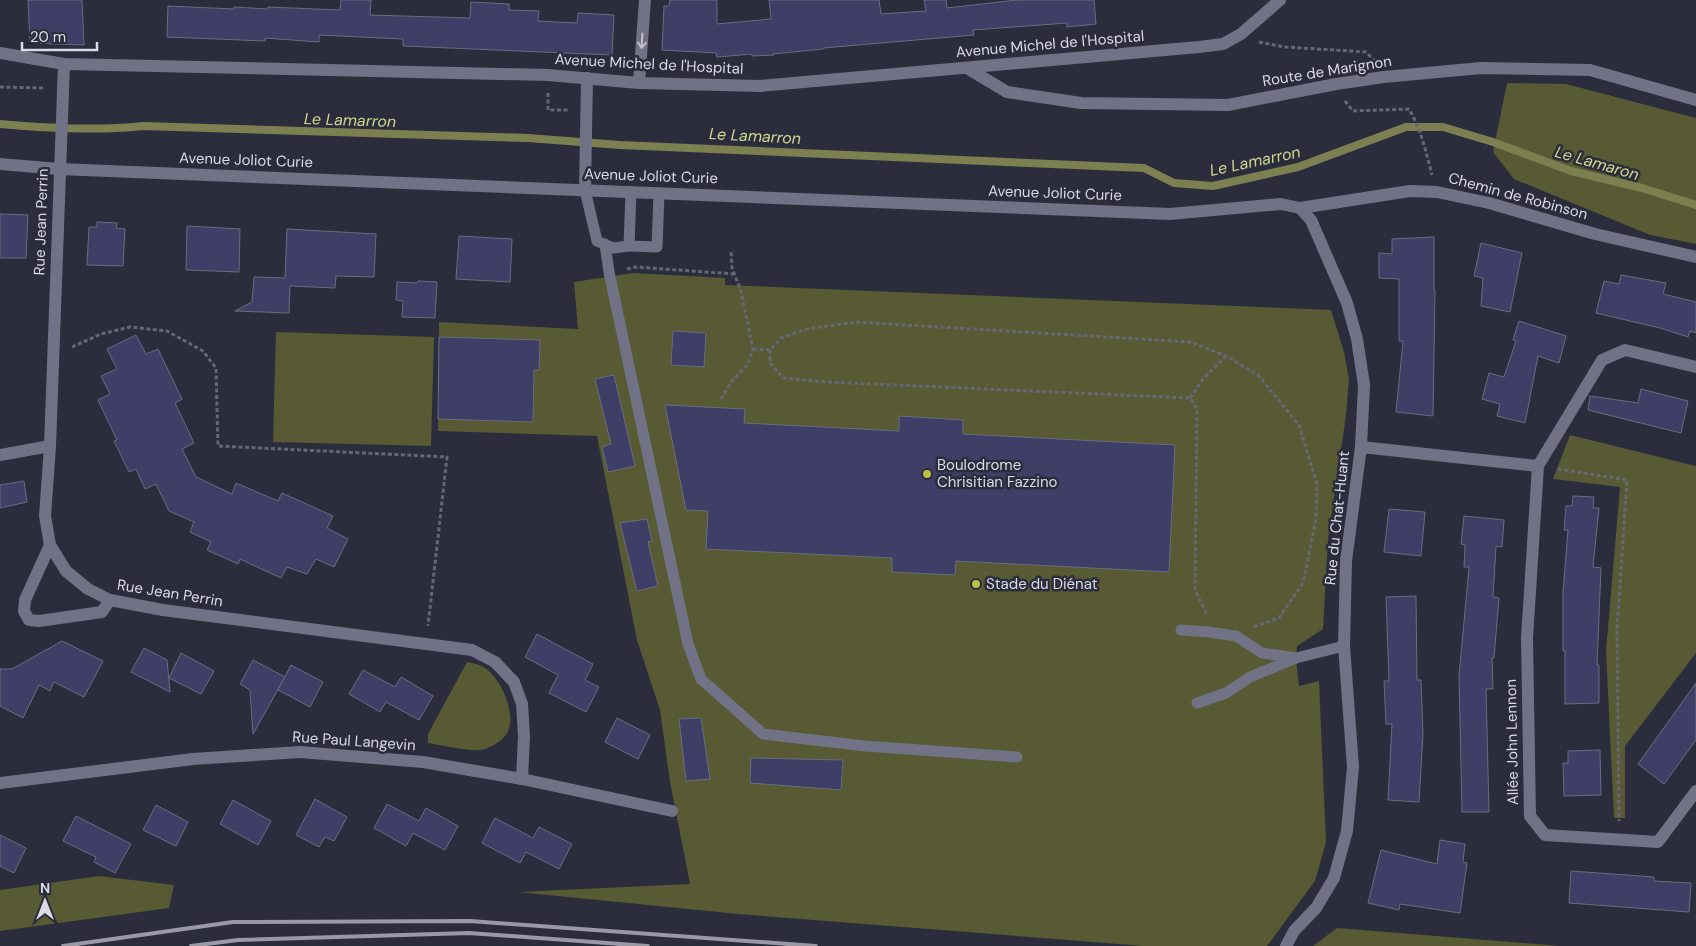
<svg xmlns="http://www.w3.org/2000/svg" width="1696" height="946" font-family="'DM Sans',sans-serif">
  <rect width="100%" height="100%" fill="#2b2c3c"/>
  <g fill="#575a32">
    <path d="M1507 83 1566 84 1696 118V244L1650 235 1514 179 1493 152Z"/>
    <path d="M633 273 725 278V285L1331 310 1344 352 1349 379 1346 415 1328 539 1323 629 1297 646 1296 658 1299 686 1319 681 1326 842 1315 881 1267 946H1144L738 914 518 892 690 884 670 782 660 710 637 640 597 436 438 431 439 322 578 329 574 282Z"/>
    <path d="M276 332 434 337 431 446 273 442Z"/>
    <path d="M1570 435 1696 466V653L1625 746V818H1614L1606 651 1620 487 1553 479Z"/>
    <path d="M467 662C472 663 478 664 482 666 500 675 518 715 507 733 502 742 491 747 482 750 472 752 440 745 428 743V734Z"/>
    <path d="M99 876 174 885 169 908 0 931V890Z"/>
    <path d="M1337 928 1560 946H1313Z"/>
  </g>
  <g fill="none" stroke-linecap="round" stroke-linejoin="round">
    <path stroke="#7c8051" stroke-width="8" d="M0 124C47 128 95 131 143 126L528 138 620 145 1144 168 1174 183 1213 186 1298 167 1406 127H1443L1493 142 1571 171 1642 188 1696 205"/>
  </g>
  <g fill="#3e3e66" stroke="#6b6c7e">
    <path d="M28 0H82L84 45 30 43Z"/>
    <path d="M341 0H371L370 15 470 18 471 2 509 4V10L539 11 538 21 577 23 578 13 614 15 612 55 403 46V39L319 35V42L265 38V41L167 37 168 6 234 9V7L268 9V7L340 10Z"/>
    <path d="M670 0H717V24L771 19 769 0H879L881 14 926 11 924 0H946L947 8 1017 0H1094L1096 24 1067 27V23L973 30 974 35 823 48V49L773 54 774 55 752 56V54L717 57 716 53 662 50 664 6H669Z"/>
    <path d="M0 214 28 215 26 258H0Z"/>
    <path d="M97 222 117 223 116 228 125 229 123 266 87 265 89 227H97Z"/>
    <path d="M187 226 240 229 239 272 186 270Z"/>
    <path d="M287 229 376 234 374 277 336 276 335 288 290 286 289 313 235 311 252 302 254 277 285 278Z"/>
    <path d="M459 236 512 239 510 282 456 279Z"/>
    <path d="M1434 237V290H1435L1433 416 1396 412 1403 341H1399V279L1379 278V253L1392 254V239Z"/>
    <path d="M1481 243 1522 253 1510 312 1481 306 1483 278 1474 276Z"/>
    <path d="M1621 275 1666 283 1663 294 1696 302V333L1690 331 1688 337 1660 328 1596 313 1604 281 1619 284Z"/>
    <path d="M418 281 437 282 435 318 402 317 403 301 396 300 397 282 417 283Z"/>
    <path d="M1519 321 1566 336 1559 363 1538 356 1525 423 1497 416 1500 404 1482 399 1489 373 1504 377 1516 341 1513 340Z"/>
    <path d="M673 331 706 333 704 367 671 365Z"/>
    <path d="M136 335 146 354 158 349 182 399 175 403 194 443 182 449 196 477 232 494 236 483 278 501 282 493 333 516 327 528 348 539 334 567 316 559 307 574 287 567 281 578 240 559 238 564 207 550 211 542 190 532 194 522 169 511 156 484 145 489 136 469 129 472 114 441 117 440 98 400 110 394 101 376 117 369 107 349Z"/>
    <path d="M439 337 540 340 539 370H534L533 422 438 419Z"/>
    <path d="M614 375 635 466 608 472 602 447 611 444 595 379Z"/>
    <path d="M1641 389 1688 401 1681 433 1588 410 1590 396 1638 403Z"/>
    <path d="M665 405 745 409 744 423 899 431V416L963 420V434L1175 445 1169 572 956 561 955 575 892 572V558L706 549 708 511 686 510Z"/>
    <path d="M24 481 27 502 0 508V485Z"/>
    <path d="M1573 496 1594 497 1593 508H1599L1593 567 1601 568 1597 665H1599V703L1565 704V651H1563V592L1568 530H1564L1566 506H1572Z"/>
    <path d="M1389 509 1425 512 1421 556 1384 552Z"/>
    <path d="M1464 516 1504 520 1502 547 1496 546 1493 597 1499 598 1494 658H1492L1493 689H1486L1489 812H1462L1459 676 1469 567H1464L1465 545 1461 544Z"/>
    <path d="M647 519 652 541 648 542 658 586 637 591 620 523Z"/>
    <path d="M1416 596 1417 680H1421L1423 734 1419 802 1388 800 1392 724H1386L1384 681H1389L1386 597Z"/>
    <path d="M537 634 593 664 585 680 599 687 586 712 549 693 558 675 525 657Z"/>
    <path d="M62 641 103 661 84 697 54 682 50 691 39 685 23 718 0 706V669H12Z"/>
    <path d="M144 648 167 660 170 692 131 672Z"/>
    <path d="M181 653 214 671 201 694 169 678Z"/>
    <path d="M253 660 285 677 253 734 250 690 240 684Z"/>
    <path d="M291 665 323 682 310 707 278 690Z"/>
    <path d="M363 670 395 687 401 677 433 696 419 720 386 702 380 712 349 694Z"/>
    <path d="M1696 683V740L1664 784 1638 764Z"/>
    <path d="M617 718 650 735 638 759 605 742Z"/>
    <path d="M701 718 710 779 686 781 679 719Z"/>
    <path d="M1600 750 1601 795 1564 796 1563 763H1568V751Z"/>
    <path d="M751 758 843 760 841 790 750 783Z"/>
    <path d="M315 799 347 817 334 841 325 837 319 847 296 835Z"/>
    <path d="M233 800 271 821 258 845 220 824Z"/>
    <path d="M387 804 419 821 426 808 458 826 445 850 413 833 406 846 374 828Z"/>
    <path d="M156 805 188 822 176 846 143 830Z"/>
    <path d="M76 816 131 844 115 873 94 862 96 857 63 841Z"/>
    <path d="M495 818 533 838 539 827 572 844 559 869 526 852 520 863 482 843Z"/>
    <path d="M0 835 26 848 14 873 0 866Z"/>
    <path d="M1440 840 1465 844 1463 862 1467 863 1460 913 1400 904 1399 910 1368 903 1381 850 1437 864Z"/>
    <path d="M1571 871 1654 877V881L1691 883 1689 912 1569 903Z"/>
  </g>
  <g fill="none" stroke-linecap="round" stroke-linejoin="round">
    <g stroke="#666775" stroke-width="3" stroke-dasharray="4 2.5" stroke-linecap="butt">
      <path d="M1259 42 1285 47 1366 52 1374 60"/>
      <path d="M0 87 44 88"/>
      <path d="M548 93V110H569"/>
      <path d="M1345 101 1353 111 1409 109C1421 129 1426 152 1432 175"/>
      <path d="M627 269 635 267 734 274"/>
      <path d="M72 347 101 334 130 327 167 331 203 351 216 368 218 446 447 457 428 626"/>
      <path d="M753 349 770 350 781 338 807 329 855 322 1191 342 1226 356 1258 375 1299 425 1317 484 1316 519 1303 583 1279 618 1254 627"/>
      <path d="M770 350V363L783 378 827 382 1190 398 1197 409 1195 590 1207 614"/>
      <path d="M1190 398 1203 379 1226 356"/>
      <path d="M721 399 731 382 748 364 753 349 741 291 732 268 731 251"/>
      <path d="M1558 469 1627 480 1617 629 1619 821"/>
    </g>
    <g stroke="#717285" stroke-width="11">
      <path d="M585 190 597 241 613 248 629 246 631 192"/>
      <path d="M605 244 609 272 688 644 701 679 763 734 865 746 1017 757"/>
      <path d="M629 246 657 247 659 193"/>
      <path d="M1181 630 1209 632 1236 636 1262 653 1296 658 1344 646"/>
      <path d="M1197 703 1226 693 1250 677 1296 658"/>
    </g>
    <g stroke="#717285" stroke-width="12">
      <path d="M0 53 64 64 548 75 639 83 760 86 1199 47 1223 44 1241 34 1280 0"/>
      <path d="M64 64 50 446 45 516 50 545 66 571 88 589 110 600 163 610 472 650 495 662 514 682 522 704 524 736 522 779"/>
      <path d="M967 68 1007 92 1081 103 1228 105 1336 84 1384 77 1481 68 1590 70 1696 100"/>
      <path d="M639 83 645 0"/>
      <path d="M0 164 59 169 1170 214 1281 204 1300 208 1410 191 1437 192 1489 203 1595 234 1696 257"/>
      <path d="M585 190 587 78"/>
      <path d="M1696 367 1625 350 1602 360 1538 466 1527 638 1530 816 1545 835 1658 842 1696 791"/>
      <path d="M1361 447 1538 466"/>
      <path d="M0 455 50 446"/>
      <path d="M50 545 25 600 24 611 29 620 39 621 102 612 110 600"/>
      <path d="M0 783 193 759 300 752 423 762 522 779 672 811"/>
      <path d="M1286 946 1294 931 1316 908 1334 878 1347 831 1353 767 1344 646 1346 561 1361 447 1364 385 1357 339 1347 303 1311 220 1300 208"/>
    </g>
    <g stroke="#999aa6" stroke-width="4">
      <path d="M63 946 233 922 470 921 816 946"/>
      <path d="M191 946 238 940 469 933 648 946"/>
    </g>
  </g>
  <defs><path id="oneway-shaft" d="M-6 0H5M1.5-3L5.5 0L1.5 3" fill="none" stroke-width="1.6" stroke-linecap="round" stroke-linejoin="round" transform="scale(1.25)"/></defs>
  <use stroke="#c0c1cd" href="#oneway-shaft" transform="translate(642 41) rotate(93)"/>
  <g fill="#b9c046" stroke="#2b2c3c" stroke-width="2">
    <circle cx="927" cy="474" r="5"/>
    <circle cx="976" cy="584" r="5"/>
  </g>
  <g text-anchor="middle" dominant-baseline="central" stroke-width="5" stroke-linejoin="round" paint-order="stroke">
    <g font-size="15" fill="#dadbe5" stroke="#2b2c3c">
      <text transform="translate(1050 44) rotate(-5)">Avenue Michel de l'Hospital</text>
      <text transform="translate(649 64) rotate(3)">Avenue Michel de l'Hospital</text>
      <text transform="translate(1327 71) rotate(-9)">Route de Marignon</text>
      <text transform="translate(246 160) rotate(2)">Avenue Joliot Curie</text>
      <text transform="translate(651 176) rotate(2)">Avenue Joliot Curie</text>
      <text transform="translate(1055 193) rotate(2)">Avenue Joliot Curie</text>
      <text transform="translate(1518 196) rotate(15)">Chemin de Robinson</text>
      <text transform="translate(41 222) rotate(-88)">Rue Jean Perrin</text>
      <text transform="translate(1337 518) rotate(-84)">Rue du Chat-Huant</text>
      <text transform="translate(170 593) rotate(9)">Rue Jean Perrin</text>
      <text transform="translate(354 741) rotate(4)">Rue Paul Langevin</text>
      <text transform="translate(1512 742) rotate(-91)">Allée John Lennon</text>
    </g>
    <g font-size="15" fill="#dadbe5" stroke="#2b2c3c" text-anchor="start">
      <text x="937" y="465">Boulodrome<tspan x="937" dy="17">Chrisitian Fazzino</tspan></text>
      <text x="986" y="584">Stade du Diénat</text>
    </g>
    <g font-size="16" font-style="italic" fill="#d1d88d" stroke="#2b2c3c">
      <text transform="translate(350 120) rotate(2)">Le Lamarron</text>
      <text transform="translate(755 136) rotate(3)">Le Lamarron</text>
      <text transform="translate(1255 161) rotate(-12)">Le Lamarron</text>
      <text transform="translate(1597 163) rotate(16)">Le Lamaron</text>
    </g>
  </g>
  <g transform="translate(45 901)" stroke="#2b2c3c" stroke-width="4" paint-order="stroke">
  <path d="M0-4L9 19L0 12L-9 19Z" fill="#dadbe5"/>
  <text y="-8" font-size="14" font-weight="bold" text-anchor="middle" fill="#dadbe5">N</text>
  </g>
  <path d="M22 42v8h75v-8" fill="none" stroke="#dadbe5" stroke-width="2.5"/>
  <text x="30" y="42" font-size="15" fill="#dadbe5" stroke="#2b2c3c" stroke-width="4" paint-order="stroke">20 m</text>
</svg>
